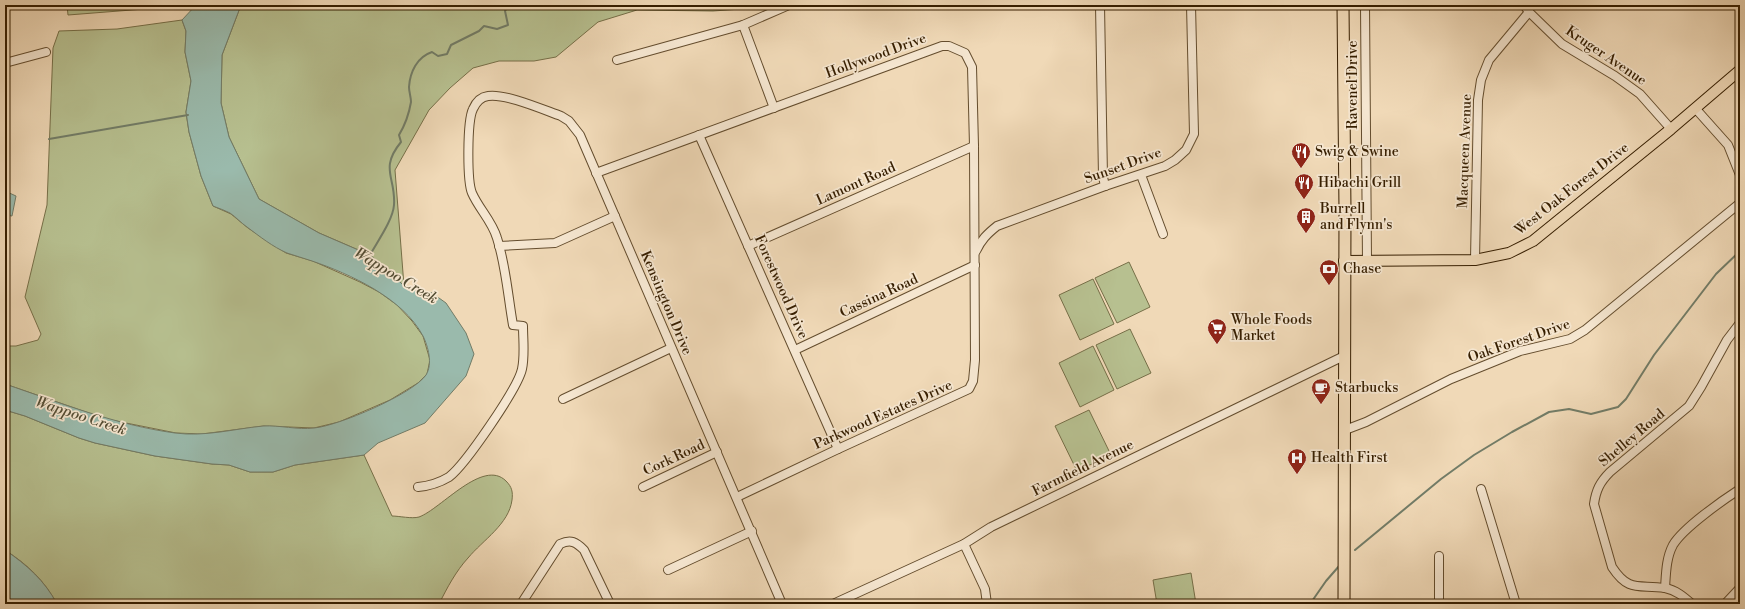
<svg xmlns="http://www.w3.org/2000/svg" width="1745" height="609" font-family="'Libre Bodoni',serif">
  <rect width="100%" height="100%" fill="#f0d9b7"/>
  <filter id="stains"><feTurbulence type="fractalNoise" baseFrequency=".005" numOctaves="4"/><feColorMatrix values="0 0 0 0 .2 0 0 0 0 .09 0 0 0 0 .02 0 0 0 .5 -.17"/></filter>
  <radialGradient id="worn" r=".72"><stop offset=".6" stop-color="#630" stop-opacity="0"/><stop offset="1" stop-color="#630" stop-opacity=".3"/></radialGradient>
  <g fill="#b7c090" stroke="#766f48">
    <path d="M67 5H195L68 15Z"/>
    <path d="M241 5H745L741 9 713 11 637 10 598 22 556 57 534 61H499L473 68 450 88 429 110 395 170 404 286 390 272 370 255 319 233 259 199 229 137 221 103 222 55Z"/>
    <path d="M182 20 186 31 185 52 191 81 186 112 189 132 201 176 213 206 231 214 248 228 286 253 313 261 360 282 379 292 397 305 412 321 423 336 430 360 427 374 418 383 390 400 339 422 314 428 264 426 202 434 176 433 106 419 5 384V346H16L38 340 41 334 25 297 47 205 53 48 59 31 117 29Z"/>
    <path d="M1129 262 1150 307 1117 323 1095 278Z"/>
    <path d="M1093 279 1114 324 1080 340 1059 295Z"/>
    <path d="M1130 329 1151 373 1117 389 1096 345Z"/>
    <path d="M1093 346 1114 390 1080 407 1059 363Z"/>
    <path d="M5 410 25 416 79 438 95 443 155 456 212 464 229 465 250 472H273L295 465 364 455 392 516C399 516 412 519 419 517 441 509 483 458 506 481 512 487 513 492 512 500 509 524 483 540 468 558 456 571 447 588 439 604H57C44 580 28 565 5 550Z"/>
    <path d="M1089 410 1111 455 1077 471 1055 426Z"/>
    <path d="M1191 573 1196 604H1157L1153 580Z"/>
  </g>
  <g fill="#9abaac" stroke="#727c67">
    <path d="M196 5H241L222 55 221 103 229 137 259 199 319 233 370 255 390 272 404 286 432 293 446 303 466 333 474 354 466 376 425 423 378 443 364 455 295 465 273 472H250L229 465 212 464 155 456 95 443 79 438 25 416 5 410V384C61 403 116 425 175 433 205 437 233 429 263 426 280 425 297 430 314 428 338 426 413 394 426 375 433 364 428 346 423 336 403 298 350 274 312 261 304 258 295 256 287 253 273 247 259 236 247 227 241 223 236 217 230 213 224 210 218 208 213 206L201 176 189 132 186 112 191 81 185 52 186 31 182 20Z"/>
    <path d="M5 191 16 196 12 216 5 215Z"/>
    <path d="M5 550C27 565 45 581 57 604H5Z"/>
  </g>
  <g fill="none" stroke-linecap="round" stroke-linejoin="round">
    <g stroke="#727c67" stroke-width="2">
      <path d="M49 139 188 115"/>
      <path d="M368 256 370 255C377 242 393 220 394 205 396 177 379 169 401 142L399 135C405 125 409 114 411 102 411 97 409 92 409 87 410 72 417 57 432 52L438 56 447 54 451 45 479 31 484 26 497 29 508 25 505 11 507 8 533 9 535 5"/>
      <path d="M1355 550 1441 479 1474 455 1512 432 1549 412 1569 409 1591 414 1618 407 1626 399 1654 355 1716 274 1740 251"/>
      <path d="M1310 604 1326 581 1340 565"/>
    </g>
    <defs>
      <g id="minor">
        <path d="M1100 5 1103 177 1105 186"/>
        <path d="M1365 5 1367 260"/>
        <path d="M1524 5 1529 12 1562 44 1615 76 1640 94 1671 129"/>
        <path d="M743 25 774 108"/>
        <path d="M617 60 743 25 789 5"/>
        <path d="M5 63 46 52"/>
        <path d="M1695 108 1728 145 1740 175"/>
        <path d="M699 135 838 449"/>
        <path d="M596 173 942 46H949L965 53 972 67 974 146 975 360 973 381 969 389 838 449 737 497"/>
        <path d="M1141 175 1163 234"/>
        <path d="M499 246 555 243 615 216"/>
        <path d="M748 246 974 146"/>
        <path d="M976 251C981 240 987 234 997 226L1105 186 1165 166 1175 160 1186 150 1194 134 1191 5"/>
        <path d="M1475 260 1478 100 1481 80 1489 60 1529 12"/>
        <path d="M795 350 975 265"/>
        <path d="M563 399 671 348"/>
        <path d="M1345 430 1366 422 1451 379 1520 351 1570 339 1585 330 1740 203"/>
        <path d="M418 487C429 486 439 483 449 477 465 465 518 388 522 369 525 355 523 340 523 326L513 325C508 297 506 266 497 238 492 221 479 209 472 193 467 181 467 121 473 109 476 102 481 97 488 96 505 93 544 110 561 116L569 121 580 135 782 604"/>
        <path d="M643 487 717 452"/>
        <path d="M1481 489 1516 604"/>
        <path d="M964 544 985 589 987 604"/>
        <path d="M1439 556V604"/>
        <path d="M668 570 752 531"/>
        <path d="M1665 588C1666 574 1666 558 1673 545 1683 528 1723 500 1740 489"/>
        <path d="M521 604 560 544C571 539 576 542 584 550L610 604"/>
        <path d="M833 604 964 544 991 527 1344 356"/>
        <path d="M1692 604C1684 597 1676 590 1665 588 1639 584 1629 593 1612 567L1594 504C1596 490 1600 482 1610 472L1689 406 1701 387 1727 340 1740 323"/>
        <path d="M1725 604 1740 588"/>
      </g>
      <path id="major" d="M1344 261 1475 260 1509 253 1533 241 1671 129 1740 70"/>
      <path id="highway" d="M1343 5 1345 211 1344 604"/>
    </defs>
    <use href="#minor" stroke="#644d2e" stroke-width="10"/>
    <use href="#major" stroke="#361e00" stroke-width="12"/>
    <use href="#highway" stroke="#361e00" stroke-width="13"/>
    <use href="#minor" stroke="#f5e6d0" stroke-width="8"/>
    <use href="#major" stroke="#f0d9b7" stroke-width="10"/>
    <use href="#highway" stroke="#f0d9b7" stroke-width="11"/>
  </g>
  <defs>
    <symbol id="restaurant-pin" viewBox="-11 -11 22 30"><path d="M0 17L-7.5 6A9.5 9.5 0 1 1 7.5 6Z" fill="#8f2418" stroke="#f5e6d0"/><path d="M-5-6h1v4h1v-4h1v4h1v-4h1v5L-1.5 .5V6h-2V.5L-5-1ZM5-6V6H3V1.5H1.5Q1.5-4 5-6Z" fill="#fff"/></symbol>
    <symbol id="building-pin" viewBox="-11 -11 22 30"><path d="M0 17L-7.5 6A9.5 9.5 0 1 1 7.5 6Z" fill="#8f2418" stroke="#f5e6d0"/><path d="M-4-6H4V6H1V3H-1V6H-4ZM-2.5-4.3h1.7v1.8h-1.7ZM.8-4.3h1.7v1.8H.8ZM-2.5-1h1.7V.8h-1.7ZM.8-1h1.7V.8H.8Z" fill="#fff"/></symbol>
    <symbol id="bank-pin" viewBox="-11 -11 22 30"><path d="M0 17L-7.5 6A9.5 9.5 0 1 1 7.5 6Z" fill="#8f2418" stroke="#f5e6d0"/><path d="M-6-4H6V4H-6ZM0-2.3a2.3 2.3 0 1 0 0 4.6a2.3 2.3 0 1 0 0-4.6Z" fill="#fff"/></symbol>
    <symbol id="supermarket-pin" viewBox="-11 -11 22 30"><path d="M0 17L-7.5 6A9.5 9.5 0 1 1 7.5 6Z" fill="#8f2418" stroke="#f5e6d0"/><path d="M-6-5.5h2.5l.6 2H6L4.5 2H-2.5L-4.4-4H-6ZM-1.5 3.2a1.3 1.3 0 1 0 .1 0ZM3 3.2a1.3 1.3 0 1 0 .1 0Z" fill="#fff"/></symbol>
    <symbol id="cafe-pin" viewBox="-11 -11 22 30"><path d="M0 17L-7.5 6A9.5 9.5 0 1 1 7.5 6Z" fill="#8f2418" stroke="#f5e6d0"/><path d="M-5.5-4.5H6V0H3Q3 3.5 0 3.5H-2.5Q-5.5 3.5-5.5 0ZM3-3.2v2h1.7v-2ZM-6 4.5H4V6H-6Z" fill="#fff"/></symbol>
    <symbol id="hospital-pin" viewBox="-11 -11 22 30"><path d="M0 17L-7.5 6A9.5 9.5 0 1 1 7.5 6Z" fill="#8f2418" stroke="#f5e6d0"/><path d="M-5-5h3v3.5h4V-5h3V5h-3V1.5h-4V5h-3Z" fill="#fff"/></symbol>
  </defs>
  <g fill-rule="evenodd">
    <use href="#restaurant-pin" x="1290" y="141" width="22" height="30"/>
    <use href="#restaurant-pin" x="1293" y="172" width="22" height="30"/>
    <use href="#building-pin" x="1295" y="206" width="22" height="30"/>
    <use href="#bank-pin" x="1318" y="258" width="22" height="30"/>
    <use href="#supermarket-pin" x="1206" y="317" width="22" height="30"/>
    <use href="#cafe-pin" x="1310" y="377" width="22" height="30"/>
    <use href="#hospital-pin" x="1286" y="447" width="22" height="30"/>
  </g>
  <g text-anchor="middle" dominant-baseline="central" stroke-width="3.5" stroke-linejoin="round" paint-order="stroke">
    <g font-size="14" fill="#361e00" stroke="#f5e6d0">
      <text transform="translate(876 56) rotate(-20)">Hollywood Drive</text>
      <text transform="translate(1606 56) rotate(34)">Kruger Avenue</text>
      <text transform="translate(1353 85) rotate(-90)">Ravenel Drive</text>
      <text transform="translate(1465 151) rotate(-88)">Macqueen Avenue</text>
      <text transform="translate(1123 166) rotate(-20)">Sunset Drive</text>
      <text transform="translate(856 184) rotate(-24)">Lamont Road</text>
      <text transform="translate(1572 189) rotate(-38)">West Oak Forest Drive</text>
      <text transform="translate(781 287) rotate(66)">Forestwood Drive</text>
      <text transform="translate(879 296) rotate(-25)">Cassina Road</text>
      <text transform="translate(666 303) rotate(67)">Kensington Drive</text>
      <text transform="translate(1519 341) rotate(-19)">Oak Forest Drive</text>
      <text transform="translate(883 415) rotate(-24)">Parkwood Estates Drive</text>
      <text transform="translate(1632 438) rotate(-40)">Shelley Road</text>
      <text transform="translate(674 458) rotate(-25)">Cork Road</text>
      <text transform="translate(1083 468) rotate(-26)">Farmfield Avenue</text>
    </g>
    <g font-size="14" fill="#361e00" stroke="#f5e6d0" text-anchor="start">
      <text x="1315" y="152">Swig &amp; Swine</text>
      <text x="1318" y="183">Hibachi Grill</text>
      <text x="1320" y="209">Burrell<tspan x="1320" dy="16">and Flynn's</tspan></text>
      <text x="1343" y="269">Chase</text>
      <text x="1231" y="320">Whole Foods<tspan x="1231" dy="16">Market</tspan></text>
      <text x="1335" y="388">Starbucks</text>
      <text x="1311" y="458">Health First</text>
    </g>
    <g font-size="15" font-style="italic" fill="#544d34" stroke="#f5e6d0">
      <text transform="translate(396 276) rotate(31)">Wappoo Creek</text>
      <text transform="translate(81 416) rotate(18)">Wappoo Creek</text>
    </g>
  </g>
  <rect width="1745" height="609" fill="none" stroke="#f0d9b7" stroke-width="20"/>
  <rect x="6" y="6" width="1733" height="597" fill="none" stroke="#361e00" stroke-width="2"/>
  <rect x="10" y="10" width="1725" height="589" fill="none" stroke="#361e00"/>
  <rect width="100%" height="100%" filter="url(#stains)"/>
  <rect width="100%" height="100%" fill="url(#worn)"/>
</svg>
